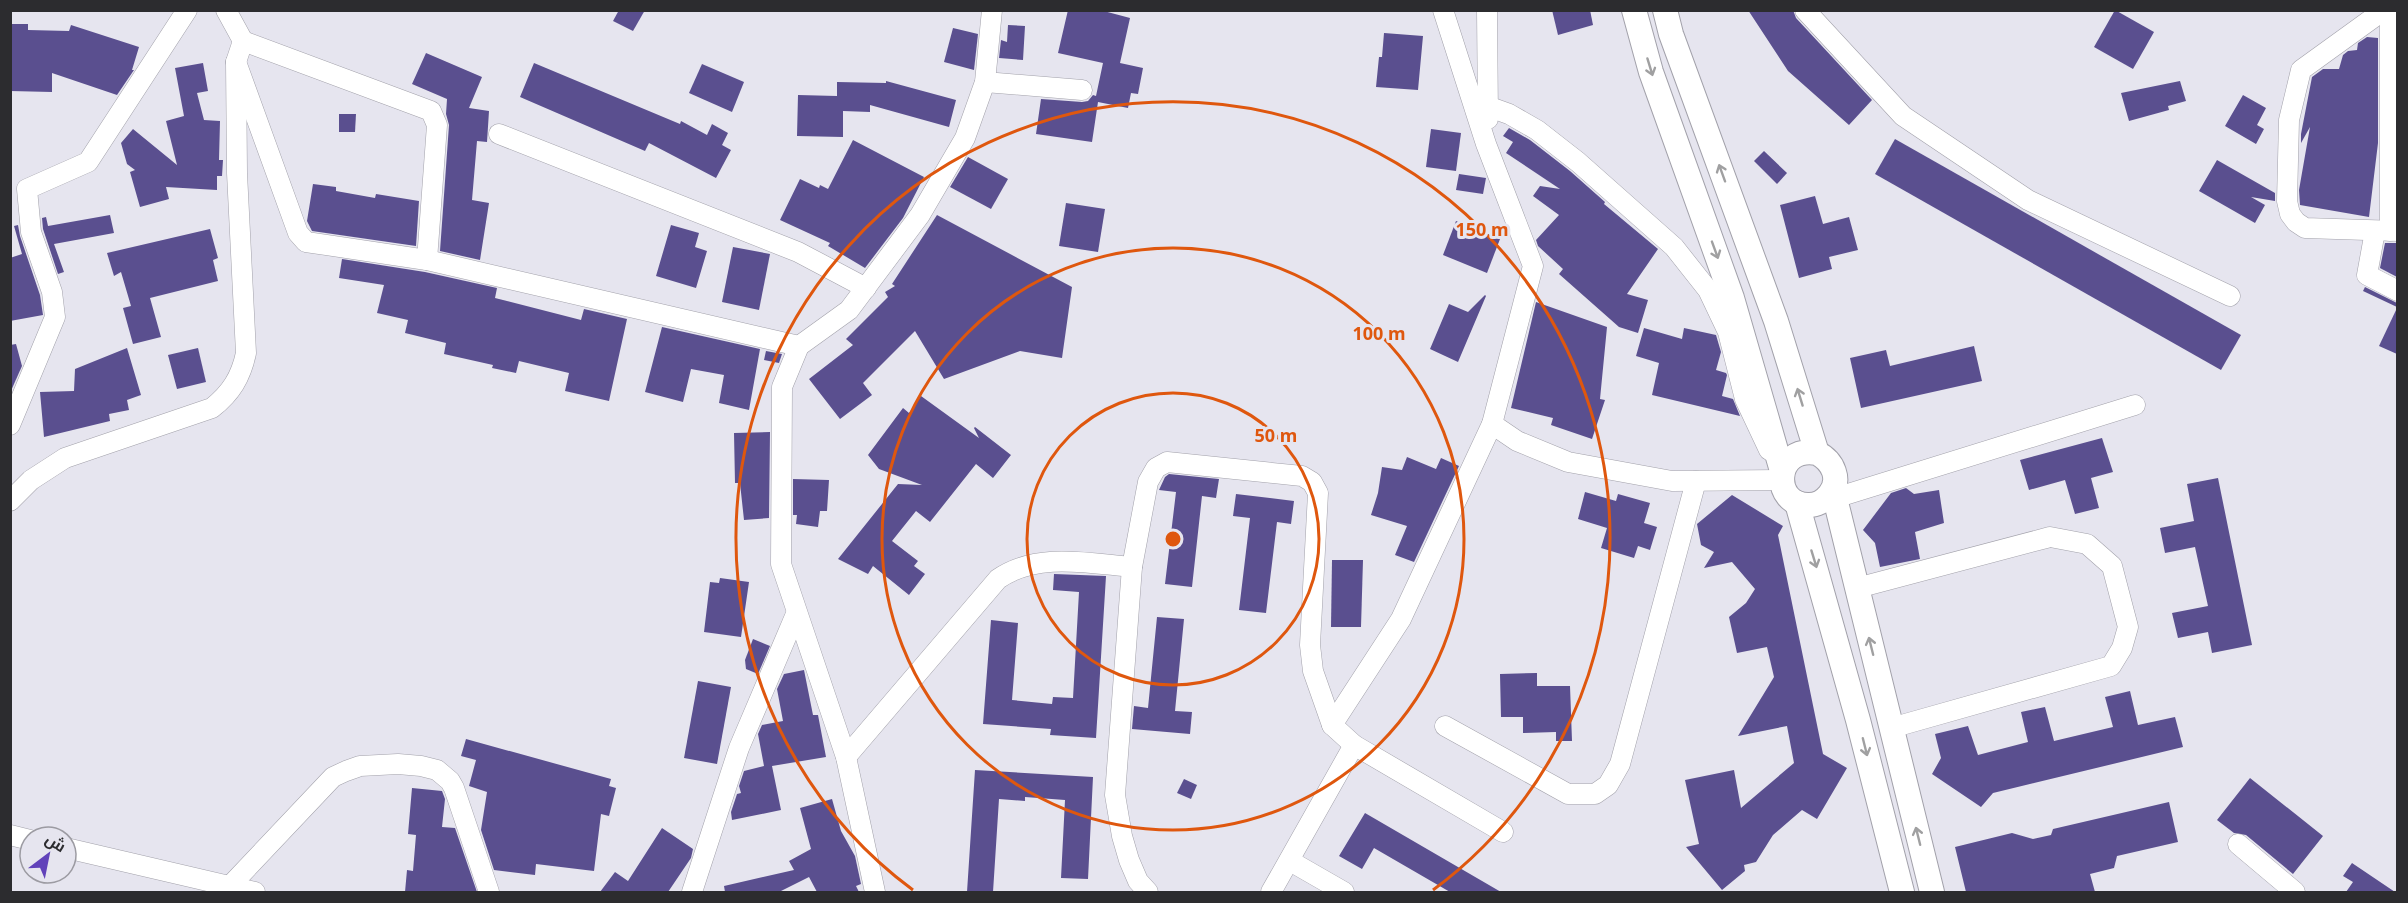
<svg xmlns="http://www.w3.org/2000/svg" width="2408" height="903" font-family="'Noto Sans',Cairo,sans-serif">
  <rect width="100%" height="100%" fill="#e6e5ef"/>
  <g fill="#5a4f8f">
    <path d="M619 10H645L633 31 613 21Z"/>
    <path d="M1068 10H1100L1130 18 1120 63 1143 68 1138 94 1131 93 1128 108 1098 102 1092 142 1036 134 1041 99 1082 102 1088 101 1093 95 1096 96 1103 63 1058 53Z"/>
    <path d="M1552 10H1590L1593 25 1558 35Z"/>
    <path d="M1748 10H1793L1796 18 1872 100 1849 125 1788 71Z"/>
    <path d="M2115 10 2154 32 2133 69 2094 47Z"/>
    <path d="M12 24H28V30L69 31 71 25 139 47 132 70H134L117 95 52 73V92L10 91Z"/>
    <path d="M1008 25 1025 26 1023 60 999 58 1001 40 1007 42Z"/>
    <path d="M953 28 978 34 974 70 944 62Z"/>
    <path d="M1384 33 1423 36 1418 90 1376 87 1379 57H1382Z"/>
    <path d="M2367 37 2378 38V143L2369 217 2300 205 2299 190 2310 127 2301 143V134L2312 77 2323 69H2339L2343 55 2348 51 2357 50 2358 43Z"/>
    <path d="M426 53 482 77 469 108 489 111 487 142 477 141 472 200 489 203 480 260 440 251 449 125 446 114 447 99 412 84Z"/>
    <path d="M203 63 208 91 197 93 204 120 220 121 219 160H223L222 176H217V190L166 187 169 199 140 207 130 172 135 170 127 164 121 143 133 129 177 165 166 121 184 116 175 68Z"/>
    <path d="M534 63 680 124 681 121 707 135 712 124 728 133 722 145 731 150 716 178 649 143 645 151 520 97Z"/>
    <path d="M702 64 744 82 732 112 689 93Z"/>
    <path d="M886 81 956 100 949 127 870 105V112L843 111V137L797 136 798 95 837 96V82L886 83Z"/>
    <path d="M2180 81 2186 101 2168 106 2169 110 2129 121 2121 93Z"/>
    <path d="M2243 95 2266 108 2257 125 2264 129 2256 144 2225 126Z"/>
    <path d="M339 114H356L355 132H339Z"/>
    <path d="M1509 128 1530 140 1570 171 1605 202 1604 204 1658 249 1627 294 1648 300 1638 333 1619 327 1559 274 1563 269 1538 246 1536 240 1559 215 1533 196 1540 186 1560 189 1506 153 1513 142 1503 136Z"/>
    <path d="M1431 129 1461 133 1456 171 1426 167Z"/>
    <path d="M1895 139 2241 335 2221 370 1875 174Z"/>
    <path d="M853 140 924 177 903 218 865 268 828 246 830 243 780 220 800 179 819 188 820 185 828 189Z"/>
    <path d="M1764 151 1787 173 1777 184 1754 161Z"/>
    <path d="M968 157 1008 179 991 209 950 187Z"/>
    <path d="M2217 160 2275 193V201L2251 197 2265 205 2255 223 2199 191Z"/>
    <path d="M1459 174 1486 178 1483 194 1456 190Z"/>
    <path d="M313 184 336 187V191L375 198 376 194 419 201 416 246 312 231 307 221Z"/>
    <path d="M1815 196 1823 224 1849 217 1858 250 1829 257 1832 269 1799 278 1780 205Z"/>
    <path d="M1066 203 1105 209 1098 252 1059 246Z"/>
    <path d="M110 215 114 233 54 244 64 272 58 274 43 229 42 218 46 217 48 226Z"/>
    <path d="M937 215 1072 287 1062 358 1020 351 944 379 915 331 863 383 872 395 840 419 809 379 853 345 846 339 888 297 885 292 895 286 892 284Z"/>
    <path d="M1456 221 1500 239 1487 273 1443 255Z"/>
    <path d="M18 225 20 236 40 295 43 315 10 321V258L22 254 14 226Z"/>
    <path d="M671 225 699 233 695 247 707 251 696 288 656 276Z"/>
    <path d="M210 229 218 258 213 260 218 281 150 298 161 337 133 344 123 308 131 306 121 272 114 276 107 253Z"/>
    <path d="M2385 243H2397V277L2380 268Z"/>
    <path d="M733 247 770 254 759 310 722 302Z"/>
    <path d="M342 259 425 272 497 288 495 298 581 320 584 309 627 319 609 401 565 391 569 373 519 361 516 373 492 368 493 365 444 354 446 343 405 333 408 320 377 313 384 285 339 278Z"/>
    <path d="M2365 287 2397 303V307L2363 291Z"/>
    <path d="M1485 295 1486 296 1458 362 1430 349 1449 304 1468 312Z"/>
    <path d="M1536 302 1607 327 1600 399 1605 400 1592 439 1551 425 1553 418 1511 408Z"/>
    <path d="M2397 308V354L2379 346Z"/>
    <path d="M662 327 760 349 749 410 719 403 724 375 691 369 683 402 645 392Z"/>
    <path d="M1644 328 1682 339 1684 328 1716 335 1721 352 1716 370 1726 373 1727 375 1722 396 1733 399 1740 416 1652 395 1659 363 1636 356Z"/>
    <path d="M16 344 22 366 10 393V345Z"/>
    <path d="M1974 346 1982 381 1861 408 1850 358 1886 350 1890 366Z"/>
    <path d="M127 348 141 395 127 400 129 410 109 414 110 421 44 437 40 392 74 391 75 369Z"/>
    <path d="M198 348 206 382 177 389 168 355Z"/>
    <path d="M766 351 782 354 779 363 764 360Z"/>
    <path d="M921 396 979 438 974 428 975 427 1011 455 993 478 976 464 930 522 916 511 892 541 918 561 914 566 925 574 909 595 873 566 868 574 838 559 898 484 922 485 879 469 868 455 903 408 909 413Z"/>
    <path d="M770 432 769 518 744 520 740 483H735L734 433Z"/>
    <path d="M2102 438 2113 472 2091 478 2099 508 2075 514 2065 480 2029 490 2020 460Z"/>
    <path d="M1407 457 1436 469 1441 458 1459 466 1414 562 1395 555 1407 526 1371 515 1378 493 1382 467 1402 470Z"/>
    <path d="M1169 474 1219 479 1216 498 1202 496 1192 587 1165 584 1176 492 1159 490 1165 477Z"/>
    <path d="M2218 478 2252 645 2212 653 2208 632 2178 638 2172 613 2208 606 2195 547 2165 553 2160 528 2194 521 2187 484Z"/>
    <path d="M793 479 829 480 827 511H820L818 527 796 524 797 515H793Z"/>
    <path d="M1906 488 1914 494 1939 490 1944 523 1915 532 1920 559 1880 567 1875 543 1863 530 1891 493Z"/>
    <path d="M1585 492 1616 501 1618 494 1650 503 1644 523 1657 527 1650 550 1638 546 1634 558 1601 548 1607 528 1578 519Z"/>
    <path d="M1236 494 1294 501 1291 524 1277 522 1266 613 1239 610 1250 518 1233 516Z"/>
    <path d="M1732 495 1783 526 1778 535 1823 754 1847 768 1817 819 1802 810 1773 835 1756 862 1744 865 1745 871 1722 890 1686 847 1699 844 1685 780 1734 770 1741 808 1794 763 1787 726 1738 736 1774 677 1767 647 1737 653 1729 617 1746 603 1755 589 1732 562 1704 568 1714 552 1701 545 1697 524Z"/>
    <path d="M1332 560H1363L1361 627H1331Z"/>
    <path d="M1054 574 1106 576 1096 738 1050 735 1051 729 983 724 991 620 1018 623 1012 700 1052 704 1053 697 1073 698 1079 592 1053 590Z"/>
    <path d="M720 578 749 582 741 637 704 632 710 582 719 583Z"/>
    <path d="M1157 617 1184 619 1175 711 1192 712 1190 734 1132 729 1134 706 1148 708Z"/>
    <path d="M753 639 770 646 758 674 746 669 745 660Z"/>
    <path d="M804 670 813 715H818L826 757 772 766 781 810 732 820 731 812 737 794 741 793 739 786 744 771 764 766 758 734 762 725 783 721 777 689 784 674Z"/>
    <path d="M1537 673V686H1570L1572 741H1556V732L1523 733V717H1501L1500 674Z"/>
    <path d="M698 681 731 687 717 764 684 758Z"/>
    <path d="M2130 691 2138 725 2175 717 2183 747 1993 793 1981 807 1932 774 1941 758 1935 734 1968 726 1978 755 2028 742 2021 712 2045 707 2054 741 2113 727 2105 697Z"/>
    <path d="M466 739 611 779 609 786 616 788 609 816 601 814 594 871 536 864 535 875 494 870 481 830 487 792 469 786 476 760 461 756Z"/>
    <path d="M975 770 1093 777 1088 879 1061 878 1065 800 1025 797V801L999 799 993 892H967Z"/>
    <path d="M2250 778 2323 836 2293 874 2246 835 2234 833 2217 820Z"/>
    <path d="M1184 779 1197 785 1191 799 1177 793Z"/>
    <path d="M412 788 442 791 445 799 442 827 455 828 477 892H405L407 870 413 871 416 835 408 834Z"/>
    <path d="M832 799 841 831 855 856 861 884 856 886 859 892H817L809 877 779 892H725L724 886 794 870 789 861 811 849 800 808Z"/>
    <path d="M2169 802 2178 842 2117 856 2114 868 2090 874 2095 892H1966L1955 847 2012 833 2033 839 2051 835 2053 829Z"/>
    <path d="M1365 813 1501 892H1450L1374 848 1362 869 1339 856Z"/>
    <path d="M662 828 693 849 691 858 668 892H600L615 872 628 881Z"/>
    <path d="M2352 863 2395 892H2346L2353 882 2343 876Z"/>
  </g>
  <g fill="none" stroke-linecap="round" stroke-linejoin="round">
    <defs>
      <g id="minor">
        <path d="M1487 10 1488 119"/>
        <path d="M1805 10 1903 116 2028 200 2230 296"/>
        <path d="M2384 10 2301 70 2289 120 2287 201 2290 214 2296 222 2305 228 2398 231"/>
        <path d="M2390 10V231"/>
        <path d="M243 41 431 111 437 125 427 260"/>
        <path d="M236 62 298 233 306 242 427 260 799 346"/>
        <path d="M985 82 1082 90"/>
        <path d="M1473 101 1509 114 1537 130 1578 162 1674 247 1708 290 1728 332 1745 399 1769 450"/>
        <path d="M499 134 798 252 866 288"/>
        <path d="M2375 231 2367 275 2398 291"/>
        <path d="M1492 424 1517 441 1568 462 1672 481 1781 480"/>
        <path d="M10 425 55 317 52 292 31 232 27 189 88 162 187 10"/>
        <path d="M1835 498 2135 405"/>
        <path d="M10 501 31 480 65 458 212 408C231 393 241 377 246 353L237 173 236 62 243 41 226 10"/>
        <path d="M1857 588 2050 537 2087 544 2112 566 2128 627 2122 648 2111 666 1891 728"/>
        <path d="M1332 725 1401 619 1492 424 1533 266 1486 144 1443 10"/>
        <path d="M1445 726 1568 794H1595L1608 785 1620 764 1696 481"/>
        <path d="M846 757 998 579C1037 552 1087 563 1132 567"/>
        <path d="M10 835 30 840"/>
        <path d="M2238 844 2295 892"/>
        <path d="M66 848 255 892"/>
        <path d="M1290 861 1344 892"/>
        <path d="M229 887 333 777 346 771 360 766 398 764 421 766 437 770 450 781 454 788 489 892"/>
        <path d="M692 892 739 748 796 614"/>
        <path d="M875 892 846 757 781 564 782 387 799 346 849 310 920 215 965 138 985 82 992 10"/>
        <path d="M1148 892 1138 881 1129 860 1122 836 1115 795 1132 567 1148 482 1156 468 1167 462 1302 476 1312 482 1318 493 1310 645 1313 671 1332 725 1354 745 1503 832"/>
        <path d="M1271 892 1354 745"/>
      </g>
      <g id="major">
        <path d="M1634 10 1651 72 1732 298 1782 471"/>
        <path d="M1665 10 1671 34 1776 321 1817 453C1833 461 1842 480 1829 495 1824 501 1816 505 1809 505 1771 506 1773 445 1817 453"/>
        <path d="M1833 490 1932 892"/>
        <path d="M1797 503 1858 720 1902 892"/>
      </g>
    </defs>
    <use href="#minor" stroke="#a2a1aa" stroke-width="21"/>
    <use href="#major" stroke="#a2a1aa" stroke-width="26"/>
    <use href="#minor" stroke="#fff" stroke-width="20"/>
    <use href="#major" stroke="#fff" stroke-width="24"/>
  </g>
  <defs><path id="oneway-shaft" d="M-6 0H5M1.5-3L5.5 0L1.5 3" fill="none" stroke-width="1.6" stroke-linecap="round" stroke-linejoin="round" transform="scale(1.5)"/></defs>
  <g stroke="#a0a0a1">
    <use href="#oneway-shaft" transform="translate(1650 67) rotate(73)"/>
    <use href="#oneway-shaft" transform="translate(1722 173) rotate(-110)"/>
    <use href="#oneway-shaft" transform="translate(1715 250) rotate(70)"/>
    <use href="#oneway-shaft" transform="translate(1800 397) rotate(-107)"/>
    <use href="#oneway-shaft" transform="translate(1814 559) rotate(73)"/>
    <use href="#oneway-shaft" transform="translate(1871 646) rotate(-104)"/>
    <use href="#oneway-shaft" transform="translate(1865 747) rotate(76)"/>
    <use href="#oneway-shaft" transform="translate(1918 836) rotate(-104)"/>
  </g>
  <g fill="none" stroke="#df570e" stroke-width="3">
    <circle cx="1173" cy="539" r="146"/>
    <circle cx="1173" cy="539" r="291"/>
    <path d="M913 890A437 437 0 1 1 1433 890"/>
  </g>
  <circle cx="1173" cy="539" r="9" fill="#df570e" stroke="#e6e5ef" stroke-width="3"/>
  <g font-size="18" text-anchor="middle" font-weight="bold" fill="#df570e" stroke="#e6e5ef" stroke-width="6" stroke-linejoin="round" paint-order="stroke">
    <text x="1482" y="236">150 m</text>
    <text x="1379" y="340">100 m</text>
    <text x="1276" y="442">50 m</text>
  </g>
  <rect width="2408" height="903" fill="none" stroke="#2c2c2f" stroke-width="24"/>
  <g transform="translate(48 855) rotate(32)"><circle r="28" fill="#e6e5ef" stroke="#9c9ba2" stroke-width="1.5"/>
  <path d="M0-4.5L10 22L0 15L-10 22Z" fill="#6142ba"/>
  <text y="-9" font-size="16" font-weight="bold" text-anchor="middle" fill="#2c2c2f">ش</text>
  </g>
</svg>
